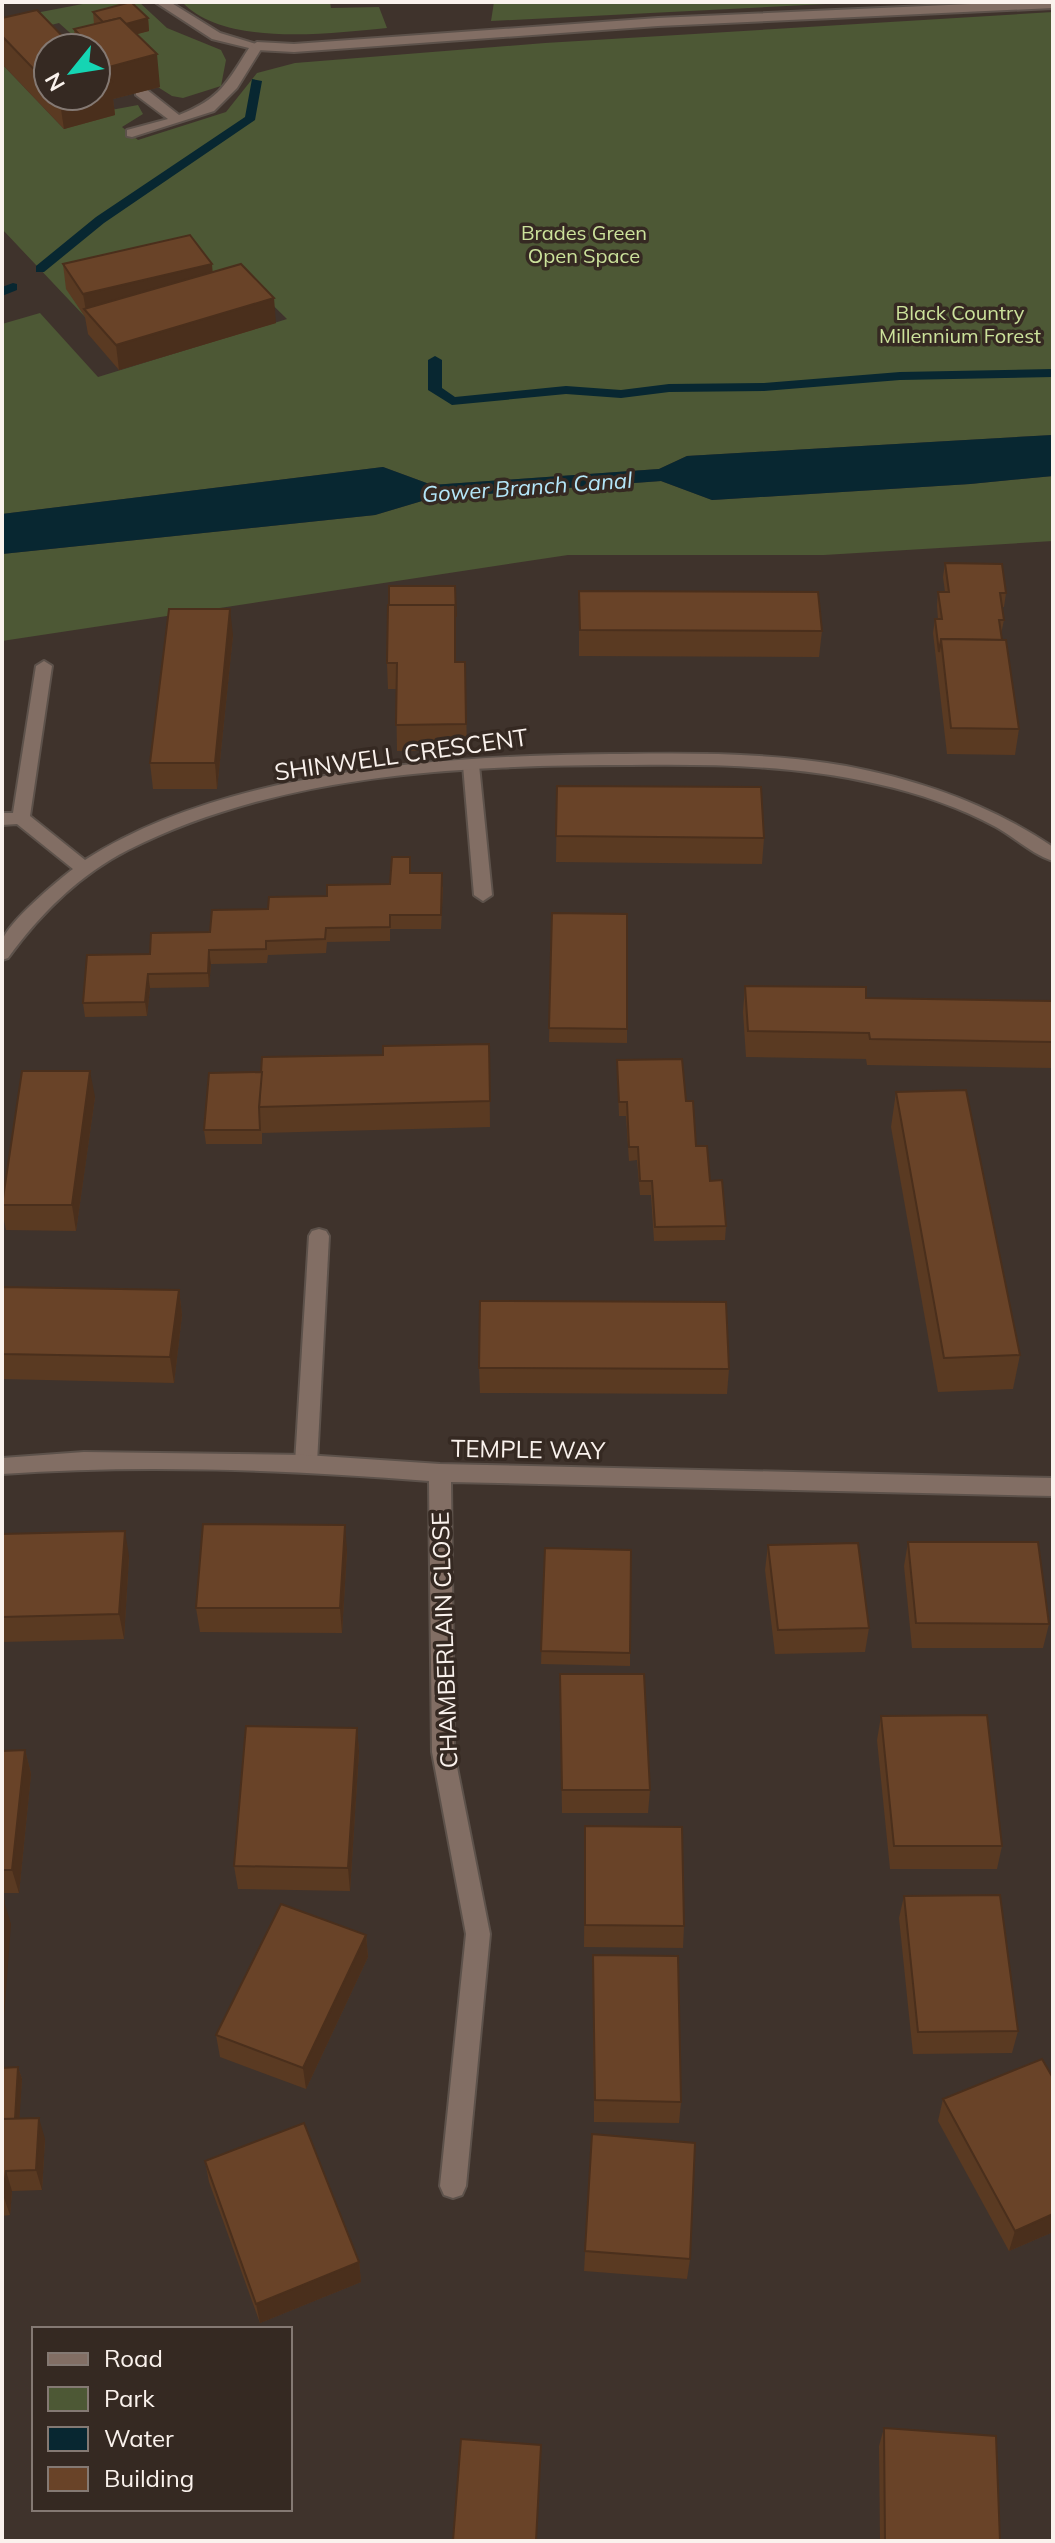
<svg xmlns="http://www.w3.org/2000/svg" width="1055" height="2543" font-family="Mulish,sans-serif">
  <rect width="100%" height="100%" fill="#3f332c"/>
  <g fill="#4d5835">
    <path d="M93 2H139L167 28 221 50 226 60 221 86 183 98 172 96 96 48H87L59 23 19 33 25 15Z"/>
    <path d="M182 2H330L331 8 379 7 387 28C331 33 226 48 182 2Z"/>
    <path d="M494 2H865L491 21Z"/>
    <path d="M1053 12V435L687 456 659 469 432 485 383 467 2 514V324L40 313 98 377 287 319 246 279 67 289 87 319 2 229V64L64 129 111 110 138 105 143 114 122 127 138 140 226 112 257 73 295 63 545 43Z"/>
    <path d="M1053 476V541L824 555H568L2 641V554L375 515 432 498 661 481 712 500 970 484Z"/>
  </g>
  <path fill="#082731" d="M1053 435V476L970 484 712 500 661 481 432 498 375 515 2 554V514L383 467 432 485 659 469 687 456Z"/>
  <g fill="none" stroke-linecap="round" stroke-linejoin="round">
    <g fill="#082731" fill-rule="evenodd">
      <path d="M252 79 262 81 255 120 104 223 44 272H36V266L96 217 245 117Z"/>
      <path d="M13 283 17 284V290L2 296V287Z"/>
      <path d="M435 356 442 360V388L455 397 566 386 621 390 669 384 764 383 900 372 1053 369V377L900 380 764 391 669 392 621 398 566 394 452 405 428 390V360Z"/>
    </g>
    <defs>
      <g id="service">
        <path d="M155 2H170L220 33 263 46 237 88 214 111 132 137 127 136V130L168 119 136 95V89H146L179 115C220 99 227 83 249 48L212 39Z"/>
        <path d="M471 760 479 765 492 895 483 901 474 895 463 765Z"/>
        <path d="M319 1229 326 1231 329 1236 317 1463 313 1469 306 1471 299 1469 295 1463 309 1236 312 1231Z"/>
      </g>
      <g id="minor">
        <path d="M1016 2H1053V8L658 26 294 52 257 50 251 46 257 42 294 44 658 18Z"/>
        <path d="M44 661 52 666 30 816 85 860C229 767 456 755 624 754 698 753 773 753 846 766 920 780 991 805 1053 847V861C1033 855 1014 837 996 827 959 807 918 793 877 784 796 765 713 764 630 765 463 765 280 773 128 850 79 875 40 914 8 958L2 960C2 955 0 946 2 941 8 922 57 881 73 869L17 824 2 825V813H13L36 666Z"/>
        <path d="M84 1452 306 1455 440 1464 1053 1478V1496L451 1482 454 1752 490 1934 466 2186 462 2195 453 2198 444 2195 440 2186 466 1934 432 1752 429 1481C287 1470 144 1464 2 1474V1458Z"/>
      </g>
    </defs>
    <use href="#service" stroke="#5d524b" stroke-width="4"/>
    <use href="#minor" stroke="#5d524b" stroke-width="4"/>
    <use href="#service" fill="#826e64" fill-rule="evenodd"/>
    <use href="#minor" fill="#826e64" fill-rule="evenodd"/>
  </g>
  <g fill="#5a3a22">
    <path d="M93 12 148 18 149 31 137 34 160 87 113 99 115 115 64 129 2 64V18L48 48V96H96V48H76L74 29 94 24Z"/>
    <path d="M63 264 213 272 276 323 119 370 88 334 85 317 66 289Z"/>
    <path d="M945 563 1006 593 1004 607H1002L1004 620 1001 634 1019 729 1015 755 947 754 933 633 935 619H938L937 606 938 592H945L943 577Z"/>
    <path d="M455 586 456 662H465L467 750 397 751 396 689H388L387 663Z"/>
    <path d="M579 591 822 631 819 657 579 656Z"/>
    <path d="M233 635 217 789H153L150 763Z"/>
    <path d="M557 786 764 838 762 864 556 862Z"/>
    <path d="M410 873 443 887 441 929H390V941L327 942 326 953 268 955 267 963 211 964 209 987 150 988 147 1016 85 1017 83 1003 150 954 268 909 327 896 390 884Z"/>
    <path d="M552 913 627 1029V1043L549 1042Z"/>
    <path d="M745 986 866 998 1053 1001V1068L867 1065 866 1059 746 1057 743 1012Z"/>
    <path d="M489 1044 490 1127 262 1133V1144H206L204 1130 262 1072 383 1055Z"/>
    <path d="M617 1060 686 1101 696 1146 710 1181 726 1226 725 1240 654 1241 651 1195H640L637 1160 629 1161 626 1116H619Z"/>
    <path d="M896 1092 1020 1355 1013 1389 938 1392 891 1127Z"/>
    <path d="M95 1097 76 1231 6 1230 2 1210V1198Z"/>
    <path d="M2 1287 179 1290 182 1315 174 1383 2 1379Z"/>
    <path d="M479 1368 729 1369 727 1394 480 1393Z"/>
    <path d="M2 1534 129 1556 124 1639 2 1642Z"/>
    <path d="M908 1542 1049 1624 1043 1648H912L904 1566Z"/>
    <path d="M768 1545 869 1628 865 1652 775 1654 765 1570Z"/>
    <path d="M545 1548 630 1653V1666L541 1664Z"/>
    <path d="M347 1550 342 1633 200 1632 196 1608Z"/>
    <path d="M560 1674 650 1790 648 1813H562Z"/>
    <path d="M881 1716 1002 1846 997 1869H890L877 1740Z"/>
    <path d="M357 1728 359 1751 350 1891 238 1889 234 1866Z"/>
    <path d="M25 1750 31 1774 19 1893H2V1751Z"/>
    <path d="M585 1826 684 1926 683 1948 584 1947Z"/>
    <path d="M904 1896 1018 2031 1012 2053 913 2054 899 1918Z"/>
    <path d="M366 1935 368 1957 306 2089 220 2057 216 2035Z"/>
    <path d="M593 1955 681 2102 679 2123 594 2122Z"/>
    <path d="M18 2067 22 2079 19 2119 45 2139 42 2190 12 2191 10 2215 2 2216V2068Z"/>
    <path d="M1053 2078V2232L1009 2251 938 2121 943 2099Z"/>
    <path d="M592 2134 690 2259 687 2279 584 2271Z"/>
    <path d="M205 2161 359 2262 361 2282 260 2323 209 2182Z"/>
    <path d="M884 2428 1000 2541H880L879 2446Z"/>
  </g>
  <g fill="#4a2f1c">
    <path d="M148 18 149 31 111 41 110 28Z"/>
    <path d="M157 54 160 87 113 99 115 115 64 129 59 96H96V55H97L100 85 111 83 109 67Z"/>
    <path d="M212 264 214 289 86 311 83 294Z"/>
    <path d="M274 298 276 323 119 370 116 345Z"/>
    <path d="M230 609 233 635 217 789 215 763Z"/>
    <path d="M209 950 211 964 209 987 208 973Z"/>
    <path d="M148 974 150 988 147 1016 145 1002Z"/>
    <path d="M90 1071 95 1097 76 1231 72 1205Z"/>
    <path d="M179 1290 182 1315 174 1383 170 1357Z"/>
    <path d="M345 1525 347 1550 342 1633 340 1608Z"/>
    <path d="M125 1531 129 1556 124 1639 119 1614Z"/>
    <path d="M357 1728 359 1751 350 1891 348 1868Z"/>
    <path d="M25 1750 31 1774 19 1893 12 1870Z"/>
    <path d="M4 1901 11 1924 3 2031 2 1933Z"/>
    <path d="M366 1935 368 1957 306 2089 303 2068Z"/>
    <path d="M18 2067 22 2079 18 2140 14 2128Z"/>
    <path d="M39 2118 45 2139 42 2190 36 2170Z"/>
    <path d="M6 2171 12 2191 10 2215 3 2195Z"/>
    <path d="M1053 2214V2232L1009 2251 1015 2231Z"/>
    <path d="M359 2262 361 2282 260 2323 256 2304Z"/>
  </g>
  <g fill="#694328" stroke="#4a2f1c" stroke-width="2">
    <path d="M131 2 148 18 126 24 120 18 103 22 93 12Z"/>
    <path d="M37 10 74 48H48V84L2 36V18Z"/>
    <path d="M120 18 157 54 109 67 96 55V48H82L91 46 74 29Z"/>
    <path d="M96 67 112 82 96 86Z"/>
    <path d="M190 235 212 264 83 294 63 264Z"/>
    <path d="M241 264 274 298 116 345 84 309Z"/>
    <path d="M945 563 1002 564 1006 593H1000L1004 620H999L1002 640 941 639 939 652 935 619H942L938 592H949Z"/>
    <path d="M389 586H455L456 617 455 605H389Z"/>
    <path d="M579 591 818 592 822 631 580 630Z"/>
    <path d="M388 605H455V662H465L466 724 396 725 397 663H387Z"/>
    <path d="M169 609H230L215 763H150Z"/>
    <path d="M941 639 1006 640 1019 729 951 728Z"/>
    <path d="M557 786 761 787 764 838 556 836Z"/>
    <path d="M392 857H410V873H442L441 915H390V927L326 928 325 939 266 941V949L209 950 208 973 148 974 145 1002 83 1003 87 955 150 954 151 933 210 932 212 910 268 909 269 897 327 896V885L390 884Z"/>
    <path d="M552 913 627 914V1029L549 1028Z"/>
    <path d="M745 986 866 987V998L1053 1001V1042L870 1039 869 1033 748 1031Z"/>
    <path d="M489 1044 490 1101 259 1107 262 1057 383 1055V1046Z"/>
    <path d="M682 1059 686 1101H693L696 1146H707L710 1181 722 1180 726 1226 655 1227 652 1181H640L638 1147H629L627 1102H619L617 1060Z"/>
    <path d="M22 1071H90L72 1205H2Z"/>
    <path d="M262 1072 259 1107 260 1130H204L209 1073Z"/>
    <path d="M966 1090 1020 1355 944 1358 896 1092Z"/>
    <path d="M2 1287 179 1290 170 1357 2 1354Z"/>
    <path d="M480 1301 726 1302 729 1369 479 1368Z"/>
    <path d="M203 1524 345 1525 340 1608H196Z"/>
    <path d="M125 1531 119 1614 2 1617V1534Z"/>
    <path d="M908 1542H1038L1049 1624 916 1623Z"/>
    <path d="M858 1543 869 1628 778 1630 768 1545Z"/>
    <path d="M545 1548 631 1550 630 1653 541 1651Z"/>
    <path d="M560 1674H644L650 1790H562Z"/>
    <path d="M987 1715 1002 1846H894L881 1716Z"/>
    <path d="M246 1726 357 1728 348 1868 234 1866Z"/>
    <path d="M25 1750 12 1870H2V1751Z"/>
    <path d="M585 1826 682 1827 684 1926 585 1925Z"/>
    <path d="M1000 1895 1018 2031 918 2032 904 1896Z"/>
    <path d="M2 1901H4L2 1933Z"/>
    <path d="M281 1904 366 1935 303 2068 216 2035Z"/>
    <path d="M593 1955 678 1956 681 2102 595 2100Z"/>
    <path d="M1042 2059 1053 2078V2214L1015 2231 943 2099Z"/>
    <path d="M18 2067 15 2119H2V2068Z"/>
    <path d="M39 2118 36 2170 6 2171 3 2195H2V2119Z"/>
    <path d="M304 2123 359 2262 256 2304 205 2161Z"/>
    <path d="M592 2134 695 2143 690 2259 585 2251Z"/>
    <path d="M884 2428 996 2436 1000 2541H885Z"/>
    <path d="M461 2439 541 2445 536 2541H453Z"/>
  </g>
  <g text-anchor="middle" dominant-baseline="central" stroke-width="7" stroke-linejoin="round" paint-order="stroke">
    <g font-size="20" fill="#cce29b" stroke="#352922">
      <text x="584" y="232">Brades Green<tspan x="584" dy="23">Open Space</tspan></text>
      <text x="960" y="312">Black Country<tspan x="960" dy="23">Millennium Forest</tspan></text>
    </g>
    <g font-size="22" font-style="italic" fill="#b4e6f9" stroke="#352922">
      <text transform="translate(527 487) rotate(-4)">Gower Branch Canal</text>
    </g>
    <g font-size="24" fill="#faf2ed" stroke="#352922">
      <text transform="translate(401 754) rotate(-8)">SHINWELL CRESCENT</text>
      <text transform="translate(528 1449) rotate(1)">TEMPLE WAY</text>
      <text transform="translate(444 1640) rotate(-92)">CHAMBERLAIN CLOSE</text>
    </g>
  </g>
  <rect width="1055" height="2543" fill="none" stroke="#faf2ed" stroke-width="8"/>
  <rect x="32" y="2327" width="260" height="184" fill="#352922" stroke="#847973" stroke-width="2"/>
  <rect x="48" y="2353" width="40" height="12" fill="#826e64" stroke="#847973" stroke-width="2"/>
  <text x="104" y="2367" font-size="24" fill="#faf2ed">Road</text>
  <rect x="48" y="2387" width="40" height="24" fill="#4d5835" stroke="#847973" stroke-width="2"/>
  <text x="104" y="2407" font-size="24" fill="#faf2ed">Park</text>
  <rect x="48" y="2427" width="40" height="24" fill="#082731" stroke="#847973" stroke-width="2"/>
  <text x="104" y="2447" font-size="24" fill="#faf2ed">Water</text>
  <rect x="48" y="2467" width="40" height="24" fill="#694328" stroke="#847973" stroke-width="2"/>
  <text x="104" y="2487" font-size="24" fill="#faf2ed">Building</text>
  <g transform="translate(72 72) rotate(240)"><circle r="38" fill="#352922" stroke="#847973" stroke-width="2"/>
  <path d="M0-6L14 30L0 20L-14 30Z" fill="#15d5b3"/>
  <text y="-12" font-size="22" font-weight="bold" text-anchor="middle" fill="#faf2ed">N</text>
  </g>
</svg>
